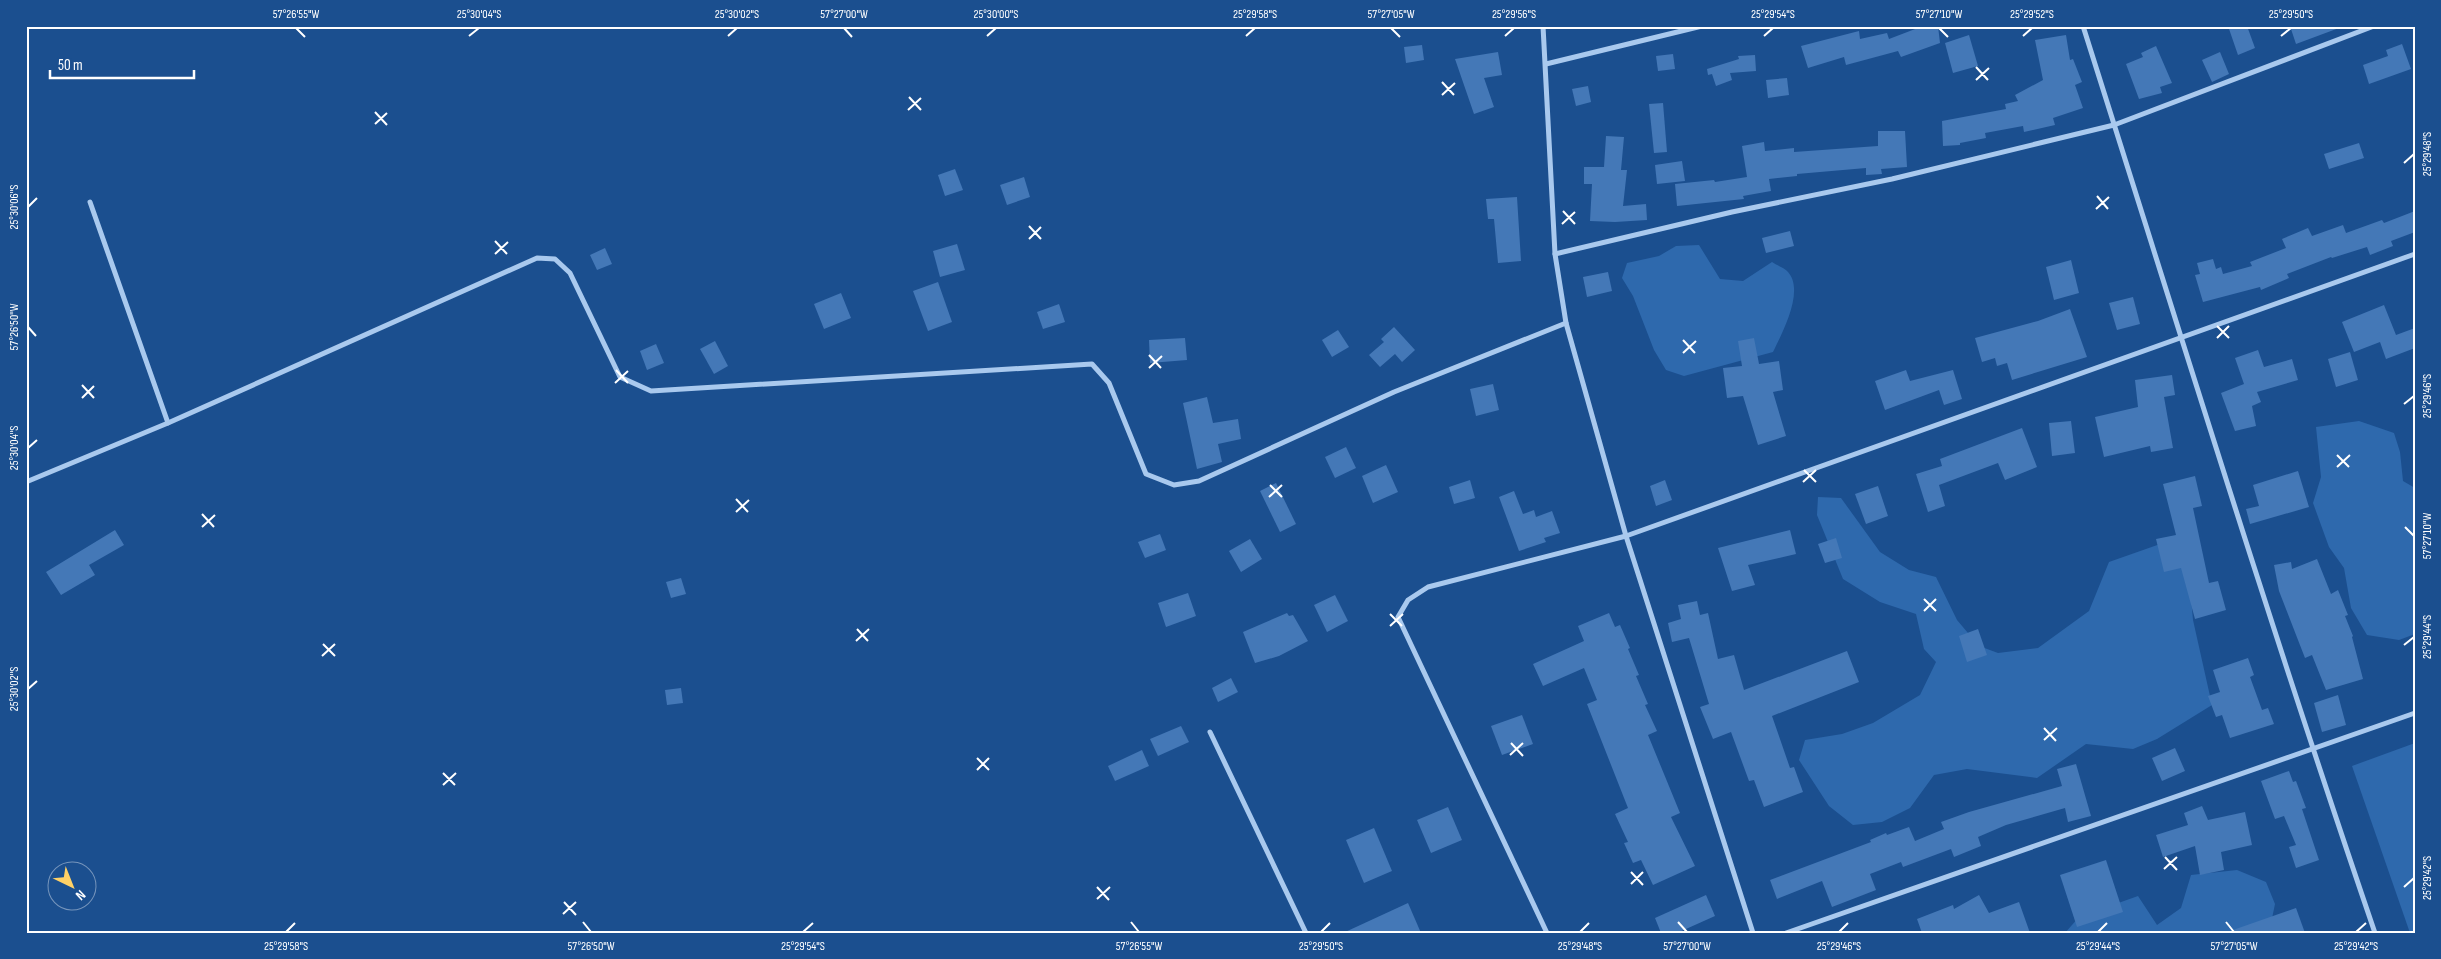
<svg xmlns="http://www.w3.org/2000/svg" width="2441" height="959" font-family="'Sofia Sans Condensed',sans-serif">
  <rect width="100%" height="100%" fill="#1b4f8f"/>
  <g fill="#2e69ad">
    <path d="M1699 245 1720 279 1743 281 1772 262C1776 265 1785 268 1788 272 1805 291 1782 333 1773 352L1684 376 1666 370 1654 350 1633 296 1622 278 1627 263 1659 256 1676 246Z"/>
    <path d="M2359 421 2394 433 2400 452 2403 481 2415 488V634L2399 640 2367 635 2351 608 2344 568 2329 547 2313 503 2321 477 2316 427Z"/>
    <path d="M1818 497 1841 498 1880 552 1909 570 1936 577 1957 620 1979 646 1998 653 2038 648 2089 611 2109 562 2163 543 2188 564 2193 620 2212 705 2157 739 2133 749 2086 744 2037 778 1967 769 1934 775 1910 808 1882 822 1853 825 1829 806 1799 760 1805 740 1842 734 1873 723 1920 695 1936 662 1924 649 1916 614 1880 602 1843 579 1817 515Z"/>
    <path d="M2415 743V933H2410L2352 766Z"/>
    <path d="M2237 870 2266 882 2275 904 2269 933H2065L2079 917 2138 896 2157 925 2181 908 2191 875Z"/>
  </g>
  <g fill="#4478b7">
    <path d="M1923 26H1938L1940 43 1901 57 1898 51 1846 65 1844 57 1808 68 1801 46 1859 31 1860 39 1887 33 1889 39Z"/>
    <path d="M2228 26H2247L2255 48 2238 55Z"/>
    <path d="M2290 26H2338L2339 28 2296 44Z"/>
    <path d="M1969 35 1978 66 1953 73 1945 43Z"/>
    <path d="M2066 35 2070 60 2073 59 2082 82 2075 85 2083 108 2053 118 2055 125 2024 132 2023 126 1985 133 1986 138 1960 143V145L1943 146 1942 121 2006 109 2005 104 2018 101 2015 95 2043 80 2035 40Z"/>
    <path d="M2402 44 2411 69 2369 84 2363 65 2388 56 2386 50Z"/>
    <path d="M1422 45 1424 60 1406 63 1404 47Z"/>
    <path d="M2156 46 2172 83 2160 87 2162 93 2139 99 2126 64 2143 57 2141 53Z"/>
    <path d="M1498 52 1502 75 1484 78 1494 107 1474 114 1455 59Z"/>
    <path d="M2220 52 2229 74 2212 82 2202 60Z"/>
    <path d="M1673 54 1675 69 1658 71 1656 56Z"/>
    <path d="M1755 55 1756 71 1730 73 1732 80 1716 86 1712 74 1708 75 1707 69 1739 59 1738 56Z"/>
    <path d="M1787 78 1789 95 1768 98 1766 80Z"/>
    <path d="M1588 86 1591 102 1576 106 1572 89Z"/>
    <path d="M1663 103 1667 152 1654 153 1649 104Z"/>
    <path d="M1878 131H1905L1907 167 1881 169 1882 174 1866 175V168L1797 174V176L1769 179 1771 191 1743 196 1744 199 1677 206 1675 184 1714 180 1715 182 1747 177 1742 146 1764 142 1765 151 1794 148V152L1878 146Z"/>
    <path d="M1606 136 1624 137 1621 170H1627L1623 206 1646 204 1647 220 1615 222 1590 221 1592 184H1584V167H1604Z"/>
    <path d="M2359 143 2364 158 2329 169 2324 154Z"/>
    <path d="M1682 161 1685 181 1657 184 1655 165Z"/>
    <path d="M955 169 963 190 945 196 938 175Z"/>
    <path d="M1024 177 1030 197 1007 205 1000 185Z"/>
    <path d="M1517 197 1521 261 1498 263 1494 219H1488L1486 199Z"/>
    <path d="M2415 211V232L2391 241 2393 246 2370 255 2367 247 2332 258 2331 257 2287 274 2289 278 2261 290 2260 287 2203 302 2195 275 2200 274 2197 263 2213 259 2216 269 2221 267 2223 274 2252 266 2250 262 2286 248 2282 239 2308 228 2312 236 2343 225 2346 233 2382 220 2384 223Z"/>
    <path d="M1790 231 1794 246 1766 253 1762 238Z"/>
    <path d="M957 244 965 270 940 277 933 251Z"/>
    <path d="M605 248 612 264 597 270 590 255Z"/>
    <path d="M2071 260 2079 293 2054 300 2046 267Z"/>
    <path d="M1608 272 1612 291 1587 297 1583 277Z"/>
    <path d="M938 282 952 322 928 331 913 291Z"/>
    <path d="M841 293 851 318 824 329 814 304Z"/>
    <path d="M2133 297 2140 324 2117 330 2109 303Z"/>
    <path d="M1059 304 1065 322 1043 329 1037 312Z"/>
    <path d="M2384 305 2396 335 2415 328V348L2386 359 2380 342 2354 352 2342 322Z"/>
    <path d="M2070 309 2087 357 2012 380 2007 363 1997 366 1995 358 1982 362 1975 338 2038 321Z"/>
    <path d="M1394 327 1415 350 1402 362 1395 354 1380 367 1369 355 1384 342 1381 339Z"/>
    <path d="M1338 330 1349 347 1332 357 1322 340Z"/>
    <path d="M1185 338 1187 360 1150 363 1149 340Z"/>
    <path d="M1754 338 1759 364 1779 361 1783 390 1773 392 1786 436 1758 445 1743 396 1727 398 1723 368 1742 366 1738 341Z"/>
    <path d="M715 341 728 366 714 374 700 349Z"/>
    <path d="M656 344 664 363 647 370 640 351Z"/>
    <path d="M2258 350 2264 367 2292 359 2298 380 2257 392 2261 402 2252 406 2256 426 2235 431 2221 393 2244 384 2235 358Z"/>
    <path d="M2350 352 2358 380 2336 387 2328 359Z"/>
    <path d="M1906 370 1910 381 1953 370 1962 399 1944 405 1939 390 1885 410 1875 381Z"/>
    <path d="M2172 375 2175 395 2164 397 2173 448 2151 452 2150 446 2104 457 2095 417 2138 407 2135 380Z"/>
    <path d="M1493 384 1499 410 1476 416 1470 389Z"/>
    <path d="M1207 397 1213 423 1238 419 1241 439 1218 444 1222 462 1197 469 1183 403Z"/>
    <path d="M2071 421 2075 453 2052 456 2049 423Z"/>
    <path d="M2022 428 2037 467 2005 480 1998 463 1939 485 1945 506 1928 512 1916 474 1942 466 1940 459Z"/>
    <path d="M1346 447 1356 468 1335 478 1325 457Z"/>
    <path d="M1386 465 1398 492 1373 503 1362 476Z"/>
    <path d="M2298 471 2309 507 2250 524 2246 509 2259 506 2253 485Z"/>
    <path d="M2195 476 2202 506 2193 508 2209 583 2218 581 2226 610 2195 619 2181 568 2164 572 2156 539 2176 535 2163 484Z"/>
    <path d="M1470 480 1475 498 1454 504 1449 487Z"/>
    <path d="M1665 480 1672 500 1656 506 1650 486Z"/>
    <path d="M1276 483 1296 524 1280 532 1260 491Z"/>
    <path d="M1878 486 1888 516 1866 524 1855 494Z"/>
    <path d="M1514 491 1523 514 1534 510 1536 517 1552 511 1560 533 1544 538 1546 542 1519 551 1499 497Z"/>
    <path d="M115 530 124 545 89 565 95 575 61 595 46 572Z"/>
    <path d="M1790 530 1796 554 1748 565 1755 585 1732 591 1718 548Z"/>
    <path d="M1160 534 1166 550 1145 558 1138 542Z"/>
    <path d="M1836 538 1842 558 1825 563 1818 544Z"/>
    <path d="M1250 539 1262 559 1241 572 1229 551Z"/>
    <path d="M2317 559 2331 594 2338 590 2348 615 2345 616 2353 636 2352 637 2363 679 2326 690 2312 655 2305 658 2298 640 2279 591 2274 565 2291 562 2292 569Z"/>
    <path d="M681 578 686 594 671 598 666 582Z"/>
    <path d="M1188 593 1196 616 1166 627 1158 603Z"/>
    <path d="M1335 595 1348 621 1327 632 1314 605Z"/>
    <path d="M1697 601 1700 615 1708 613 1718 659 1734 655 1744 690 1847 651 1859 682 1772 716 1790 768 1794 767 1803 792 1764 807 1754 780 1749 781 1731 732 1713 739 1700 707 1709 704 1689 638 1672 642 1668 623 1681 619 1678 605Z"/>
    <path d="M1287 613 1289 616 1293 615 1308 641 1279 656 1255 663 1243 632Z"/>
    <path d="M1609 613 1615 627 1620 625 1630 648 1628 649 1639 675 1636 676 1648 704 1645 705 1657 731 1648 735 1680 813 1671 817 1695 866 1653 885 1641 860 1633 863 1624 843 1628 842 1615 814 1628 808 1587 704 1597 700 1584 668 1543 686 1533 664 1584 641 1578 626Z"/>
    <path d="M1978 629 1987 655 1967 662 1959 636Z"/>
    <path d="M2248 658 2254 675 2250 677 2262 710 2268 708 2274 724 2230 738 2222 715 2216 717 2208 696 2220 692 2213 670Z"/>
    <path d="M1231 678 1238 692 1218 702 1212 688Z"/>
    <path d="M681 688 683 703 667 705 665 690Z"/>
    <path d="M2338 695 2346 725 2322 732 2314 703Z"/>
    <path d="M1522 715 1533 744 1502 755 1491 726Z"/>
    <path d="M1181 726 1189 742 1158 756 1150 739Z"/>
    <path d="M2175 748 2185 771 2162 781 2152 758Z"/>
    <path d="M1142 750 1149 766 1115 781 1108 766Z"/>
    <path d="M2076 764 2091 816 2068 822 2065 808 2006 825 1978 837 1981 846 1954 857 1951 849 1903 867 1901 862 1870 874 1876 890 1832 907 1822 881 1777 899 1770 880 1871 842 1870 840 1886 833 1887 835 1909 827 1915 841 1944 829 1941 822 1969 812 2062 786 2057 769Z"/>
    <path d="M2289 771 2293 782 2296 781 2306 808 2302 809 2319 860 2296 868 2289 847 2296 845 2284 816 2275 819 2261 781Z"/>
    <path d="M2202 806 2208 820 2245 812 2252 845 2221 852 2224 870 2200 875 2195 846 2163 857 2156 835 2188 825 2184 813Z"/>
    <path d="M1448 807 1462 840 1431 853 1417 820Z"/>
    <path d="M1374 828 1392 871 1364 883 1346 840Z"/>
    <path d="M2106 860 2123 912 2077 927 2060 875Z"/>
    <path d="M1706 895 1715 916 1677 933H1661L1655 918Z"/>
    <path d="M1979 895 1989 913 2019 902 2030 933H1922L1917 919 1953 905 1954 909Z"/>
    <path d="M1408 903 1421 933H1343Z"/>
    <path d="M2296 908 2305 933H2233V930Z"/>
  </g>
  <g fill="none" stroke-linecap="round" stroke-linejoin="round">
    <g stroke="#a9c9ee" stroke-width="5">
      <path d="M1543 26 1555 254 1566 323 1626 536 1753 933"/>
      <path d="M2083 26C2179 329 2272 632 2375 933"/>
      <path d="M1546 64 1702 26"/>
      <path d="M90 202 168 423"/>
      <path d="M1555 254 1732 212 1892 179 2114 125 2374 26"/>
      <path d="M26 482 168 423 537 258 555 259 570 273 620 377 651 391 1092 364 1109 383 1146 474 1174 485 1199 481 1394 392 1566 323"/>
      <path d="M1210 732 1306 933"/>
      <path d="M1547 933 1398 617 1408 600 1428 587 1626 536 2415 254"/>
      <path d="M1786 933 2415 713"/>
    </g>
  </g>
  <path fill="none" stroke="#fff" stroke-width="2" d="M296 28 305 37M844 28 852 37M1391 28 1400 37M1939 28 1948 37M469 36 479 28M728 36 737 28M987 36 996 28M1246 36 1255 28M1505 36 1514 28M1764 36 1773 28M2023 36 2032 28M2281 36 2291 28M1976 67 1988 80M1976 80 1989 68M1442 82 1454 95M1442 95 1455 83M909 97 921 110M908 110 921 98M375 112 387 125M375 124 387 113M2404 163 2414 154M2097 196 2108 209M28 207 37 198M2096 209 2109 197M1563 211 1575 224M1562 224 1575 212M1029 226 1041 239M1029 239 1041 227M495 241 507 254M495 254 508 242M2217 326 2229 338M28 327 36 336M2217 338 2229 326M1683 340 1695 353M1683 353 1696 341M1149 355 1161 368M1149 368 1162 356M616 370 628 383M615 383 628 371M82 385 94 398M82 398 94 386M2404 404 2414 396M28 448 37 440M2337 455 2349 467M2337 467 2350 455M1804 470 1816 482M1803 482 1816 470M1270 485 1282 497M1269 497 1282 485M736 499 748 512M736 512 749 500M202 514 214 527M202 527 215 515M2405 527 2414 536M1924 599 1936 611M1924 611 1936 599M1390 614 1402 626M1390 626 1403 614M857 629 868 641M856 641 869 629M323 644 335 656M2404 645 2414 637M322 656 335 644M28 689 37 681M2044 728 2056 741M2044 740 2057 728M1511 743 1523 756M1510 755 1523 743M977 758 989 770M977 770 989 758M443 773 455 785M443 785 456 773M2165 857 2177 870M2164 869 2177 857M1631 872 1643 885M1631 884 1643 872M1097 887 1109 900M2404 887 2414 878M1097 899 1110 887M564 902 576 915M563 914 576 902M583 922 591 932M1131 922 1139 932M1678 922 1687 932M2226 922 2234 932M286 932 295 923M803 932 813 923M1321 932 1330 923M1580 932 1589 923M1839 932 1848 923M2098 932 2107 923M2356 932 2366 923"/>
  <rect width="2441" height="959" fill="none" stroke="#1b4f8f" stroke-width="55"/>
  <g transform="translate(72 886) rotate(137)"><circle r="24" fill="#1b4f8f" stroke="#7695bc"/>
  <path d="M0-4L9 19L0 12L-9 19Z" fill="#ffd166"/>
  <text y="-8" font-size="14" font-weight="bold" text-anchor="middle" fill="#ffffff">N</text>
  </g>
  <path d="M50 70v8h144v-8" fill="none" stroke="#ffffff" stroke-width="2.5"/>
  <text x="58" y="70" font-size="15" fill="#ffffff" stroke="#1b4f8f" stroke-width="4" paint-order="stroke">50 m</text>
  <rect x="28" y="28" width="2386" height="904" fill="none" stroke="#fff" stroke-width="2"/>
  <g font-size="12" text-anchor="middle" fill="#fff">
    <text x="296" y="18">57°26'55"W</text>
    <text x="479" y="18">25°30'04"S</text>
    <text x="737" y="18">25°30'02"S</text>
    <text x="844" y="18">57°27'00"W</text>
    <text x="996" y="18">25°30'00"S</text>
    <text x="1255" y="18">25°29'58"S</text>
    <text x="1391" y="18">57°27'05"W</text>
    <text x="1514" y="18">25°29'56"S</text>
    <text x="1773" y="18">25°29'54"S</text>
    <text x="1939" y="18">57°27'10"W</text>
    <text x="2032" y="18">25°29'52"S</text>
    <text x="2291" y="18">25°29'50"S</text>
    <text transform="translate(2427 154) rotate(-90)" y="4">25°29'48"S</text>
    <text transform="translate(14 207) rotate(-90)" y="4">25°30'06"S</text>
    <text transform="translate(14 327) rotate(-90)" y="4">57°26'50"W</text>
    <text transform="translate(2427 396) rotate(-90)" y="4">25°29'46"S</text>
    <text transform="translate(14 448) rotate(-90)" y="4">25°30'04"S</text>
    <text transform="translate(2427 536) rotate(-90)" y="4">57°27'10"W</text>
    <text transform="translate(2427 637) rotate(-90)" y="4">25°29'44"S</text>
    <text transform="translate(14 689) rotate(-90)" y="4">25°30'02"S</text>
    <text transform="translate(2427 878) rotate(-90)" y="4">25°29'42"S</text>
    <text x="286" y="950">25°29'58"S</text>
    <text x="591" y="950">57°26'50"W</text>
    <text x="803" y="950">25°29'54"S</text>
    <text x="1139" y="950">57°26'55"W</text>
    <text x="1321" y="950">25°29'50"S</text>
    <text x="1580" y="950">25°29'48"S</text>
    <text x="1687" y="950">57°27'00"W</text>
    <text x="1839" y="950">25°29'46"S</text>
    <text x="2098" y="950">25°29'44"S</text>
    <text x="2234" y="950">57°27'05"W</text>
    <text x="2356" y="950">25°29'42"S</text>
  </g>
</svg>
